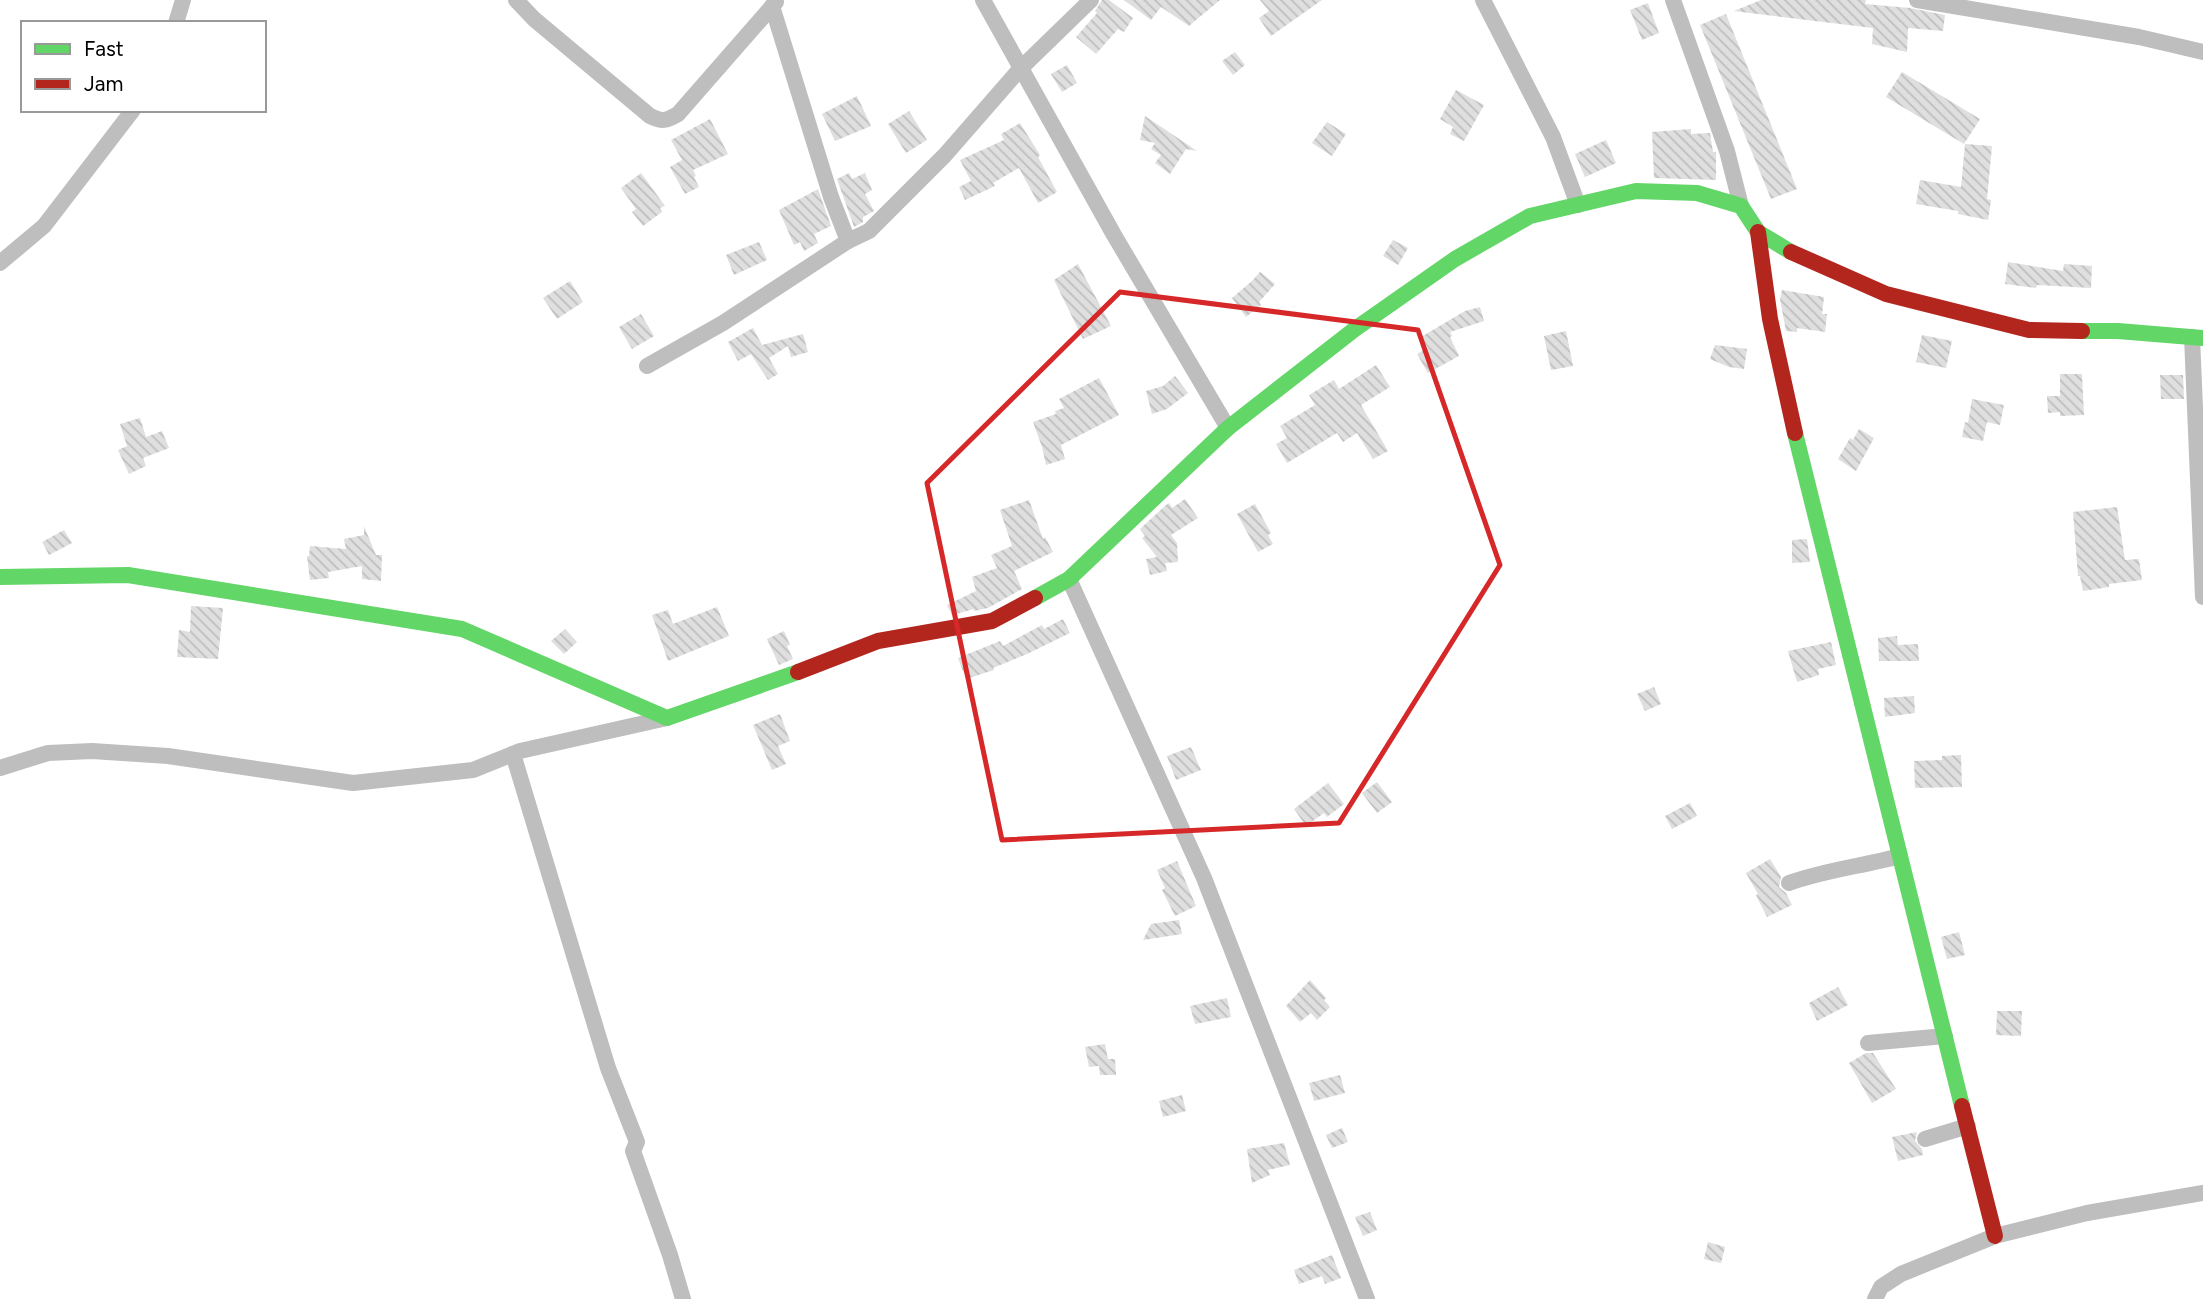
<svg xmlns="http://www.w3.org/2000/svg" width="2203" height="1299" font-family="Figtree,sans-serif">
  <defs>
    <pattern id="building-back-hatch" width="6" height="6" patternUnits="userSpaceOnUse" patternTransform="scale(1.75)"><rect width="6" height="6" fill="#dfdfdf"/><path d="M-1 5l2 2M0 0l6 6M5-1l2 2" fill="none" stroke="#bebebe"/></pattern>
  </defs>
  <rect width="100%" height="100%" fill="#fff"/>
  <g fill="url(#building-back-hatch)">
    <path d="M1102 0H1109L1133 18 1124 32 1118 29 1096 54 1076 37 1097 13 1095 11Z"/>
    <path d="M1124 0H1220L1189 26 1161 7 1151 20Z"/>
    <path d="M1260 0H1322L1271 36 1259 18 1269 11Z"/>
    <path d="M1761 0H1866L1865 4 1910 8 1945 15 1943 31 1908 28 1907 52 1872 44 1873 28 1734 11Z"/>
    <path d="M1648 3 1659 33 1642 40 1630 10Z"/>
    <path d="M1726 14 1797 189 1771 199 1700 25Z"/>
    <path d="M1235 52 1245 65 1233 75 1222 61Z"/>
    <path d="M1067 65 1077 83 1062 92 1051 74Z"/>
    <path d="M1902 72 1980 119 1964 144 1886 97Z"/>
    <path d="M1456 90 1484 105 1464 141 1450 134 1453 127 1440 119Z"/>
    <path d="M857 96 871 126 835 141 822 114Z"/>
    <path d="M909 111 927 140 906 153 888 124Z"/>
    <path d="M1145 116 1197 151 1186 149 1170 174 1155 163 1161 155 1151 149 1155 143 1140 140Z"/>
    <path d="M710 119 728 154 693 170 696 176 694 177 699 187 685 194 670 167 682 160 671 140Z"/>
    <path d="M1327 122 1346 134 1332 156 1312 143Z"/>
    <path d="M1020 123 1040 155 1038 157 1057 192 1038 203 1019 168 993 183 995 186 965 200 959 187 971 181 960 160 1004 140 1001 134Z"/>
    <path d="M1691 129V134L1710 133 1713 152H1716V180L1654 178 1652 132Z"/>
    <path d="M1606 140 1616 163 1585 177 1575 154Z"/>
    <path d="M1965 144 1992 146 1987 199 1991 200 1988 220 1958 214V211L1916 204 1920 180 1961 187Z"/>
    <path d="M641 173 665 206 660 208 662 212 643 226 632 212 636 209 621 188Z"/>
    <path d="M849 173 852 179 865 173 872 190 865 194 874 211 863 217V222L854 227 837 179Z"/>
    <path d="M818 189 831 226 814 234 818 243 804 251 800 242 794 245 779 210Z"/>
    <path d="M1393 240 1408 248 1398 265 1383 256Z"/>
    <path d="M759 242 767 260 734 275 726 255Z"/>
    <path d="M2008 262 2063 271 2064 264 2092 266 2091 288 2037 285 2036 288 2005 284Z"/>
    <path d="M1078 264 1111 326 1083 339 1054 280Z"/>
    <path d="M1260 272 1275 284 1259 302 1261 305 1246 317 1232 298 1252 281Z"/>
    <path d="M570 281 583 302 557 319 543 298Z"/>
    <path d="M1782 290 1824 297 1822 314H1827L1825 332 1797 328V332L1786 331 1780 299Z"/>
    <path d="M1480 307 1484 321 1450 332 1452 336 1450 337 1459 356 1428 373 1417 354 1428 348 1421 337 1465 311Z"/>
    <path d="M641 314 654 336 632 349 619 327Z"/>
    <path d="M753 328 762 345 803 334 808 352 791 357 788 346 769 358 778 374 768 380 751 354 738 361 728 342Z"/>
    <path d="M1566 331 1573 366 1551 370 1544 336Z"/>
    <path d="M1922 335 1952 341 1946 368 1916 362Z"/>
    <path d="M1715 345 1747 349 1744 369 1729 367 1710 359Z"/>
    <path d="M1376 365 1390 387 1361 405 1388 451 1373 459 1357 433 1343 442 1337 433 1287 463 1276 444 1287 438 1280 426 1315 405 1309 395 1334 380 1339 389Z"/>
    <path d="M2060 374H2082L2084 415 2060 416V412L2048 413 2047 396H2060Z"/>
    <path d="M2160 375H2183L2184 399H2161Z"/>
    <path d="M1175 376 1188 393 1167 409 1152 414 1146 391 1163 386Z"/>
    <path d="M1099 378 1119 415 1061 445 1065 459 1046 465 1042 447 1033 422 1056 414 1055 411 1064 408 1059 399Z"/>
    <path d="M1972 399 2004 405 2000 425 1987 422 1983 441 1962 437 1965 422 1968 423Z"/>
    <path d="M140 418 146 437 162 431 169 448 143 458 146 466 129 474 118 450 127 446 120 424Z"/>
    <path d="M1859 429 1874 438 1856 471 1838 459 1850 438 1853 440Z"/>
    <path d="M1185 499 1198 518 1171 535 1177 543 1178 562 1165 563 1167 571 1150 575 1146 559 1157 557 1142 538 1145 536 1140 529 1166 505 1169 503 1172 508Z"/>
    <path d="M1029 500 1043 539 1045 537 1053 552 1014 571 1022 589 988 608 974 611V609L952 615 947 605 976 591 972 577 997 568 991 555 1012 546 1000 510Z"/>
    <path d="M1255 504 1271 533 1268 535 1273 544 1258 552 1237 514Z"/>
    <path d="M2117 507 2125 560 2139 559 2142 580 2109 584V587L2083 591 2080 576H2078L2073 512Z"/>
    <path d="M364 526 376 555H382L381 581 362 579V566L328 572 329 578 310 580 307 556H309L310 546 346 549 344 539 364 535Z"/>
    <path d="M64 530 72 543 49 555 42 542Z"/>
    <path d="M1807 539 1810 562 1792 563V540Z"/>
    <path d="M191 606 223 608 218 659 177 657 179 630 190 632Z"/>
    <path d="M717 607 729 636 668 661 652 615 668 610 673 624Z"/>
    <path d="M1063 619 1070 633 1027 654 993 668 994 670 966 679 958 658 1000 641 1003 646 1042 625 1044 629Z"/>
    <path d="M565 629 577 642 564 654 551 641Z"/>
    <path d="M784 631 790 645 787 646 793 659 779 665 767 639Z"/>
    <path d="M1897 636 1898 645 1918 644 1919 661H1879L1878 638Z"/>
    <path d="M1831 642 1836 665 1818 669 1819 675 1797 682 1788 651Z"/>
    <path d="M1654 687 1661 704 1645 711 1637 694Z"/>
    <path d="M1914 696 1915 713 1885 717 1884 698Z"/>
    <path d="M780 714 790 741 778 746 786 764 772 770 753 725Z"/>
    <path d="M1191 747 1201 770 1176 780 1167 756Z"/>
    <path d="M1961 755 1962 787 1915 788 1914 761 1942 760V756Z"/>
    <path d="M1377 782 1392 802 1377 813 1362 793Z"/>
    <path d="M1328 783 1344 804 1327 817 1324 813 1306 826 1294 809Z"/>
    <path d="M1690 803 1697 816 1672 829 1665 816Z"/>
    <path d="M1770 859 1781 877 1779 887 1786 893 1792 905 1767 917 1756 895 1758 894 1746 873Z"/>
    <path d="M1177 861 1196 906 1175 916 1162 890 1165 888 1157 870Z"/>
    <path d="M1179 920 1182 934 1143 940 1151 924Z"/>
    <path d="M1959 932 1965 955 1947 959 1941 937Z"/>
    <path d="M1310 980 1326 998 1324 1000 1330 1007 1317 1020 1311 1013 1300 1022 1286 1006Z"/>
    <path d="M1838 987 1848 1005 1817 1021 1809 1003Z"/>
    <path d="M1227 998 1231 1017 1195 1024 1190 1006Z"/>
    <path d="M1997 1011H2022L2021 1036 1996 1035Z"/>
    <path d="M1105 1044 1108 1059H1115L1116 1075H1100L1099 1066 1089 1067 1085 1047Z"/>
    <path d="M1866 1053H1873L1896 1089 1872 1103 1849 1063Z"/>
    <path d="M1340 1075 1345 1093 1314 1101 1309 1083Z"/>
    <path d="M1182 1095 1186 1111 1163 1117 1159 1101Z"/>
    <path d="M1342 1128 1348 1142 1332 1148 1326 1135Z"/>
    <path d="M1917 1132 1915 1141 1922 1149 1923 1155 1898 1161 1892 1137Z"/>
    <path d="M1284 1143 1290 1165 1268 1170 1270 1175 1252 1183 1247 1149Z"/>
    <path d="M1370 1212 1377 1230 1363 1236 1355 1217Z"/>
    <path d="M1708 1242 1725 1247 1721 1263 1704 1259Z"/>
    <path d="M1332 1255 1341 1278 1325 1284 1322 1276 1299 1284 1294 1270Z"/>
  </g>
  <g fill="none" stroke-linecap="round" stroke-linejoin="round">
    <g stroke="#bebebe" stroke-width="16">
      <path d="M516 0 534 19 650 116C662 122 666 121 678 114L776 2"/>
      <path d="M983 0 1114 235 1228 428"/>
      <path d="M1483 0 1553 137 1578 205"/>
      <path d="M1673 0 1727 151 1741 206"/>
      <path d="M1917 0 2139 37 2203 52"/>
      <path d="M772 6 831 197 848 241 869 231 945 155 1020 69 1091 0"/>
      <path d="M176 23 183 0"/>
      <path d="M0 263 44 226 133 110"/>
      <path d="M2192 337 2203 597"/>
      <path d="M647 366 723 323 848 241"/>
      <path d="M1069 579 1204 878 1367 1299"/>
      <path d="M513 754 608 1068 637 1142 633 1151 670 1255 683 1299"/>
      <path d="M0 768 48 753 92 751 168 756 353 783 473 770 520 751 667 718"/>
      <path d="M1789 883C1825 870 1863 866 1900 856"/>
      <path d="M1868 1043 1945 1036"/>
      <path d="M1925 1139 1968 1126"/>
      <path d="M1875 1299 1881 1287 1901 1274 1995 1236 2087 1213 2203 1193"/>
    </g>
    <g stroke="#63d668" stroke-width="16">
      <path d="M2082 331H2118L2203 338"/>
      <path d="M1795 433 1962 1106"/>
      <path d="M0 577 128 575 462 629 667 718 798 672"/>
      <path d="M1035 598 1069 579 1228 428 1355 329 1455 259 1530 216 1636 191 1697 193 1741 206 1758 232 1791 252"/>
    </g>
    <g stroke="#b3261e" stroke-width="16">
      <path d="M1758 232 1770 319 1795 433"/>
      <path d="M1791 252 1886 294 2029 330 2082 331"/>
      <path d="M798 672 878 641 992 621 1035 598"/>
      <path d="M1962 1106 1995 1236"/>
    </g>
  </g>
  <path fill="none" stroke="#d62828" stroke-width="5" stroke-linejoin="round" d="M1120 292 1418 330 1500 565 1339 823 1002 840 927 483Z"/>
  <rect x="21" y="21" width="245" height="91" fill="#ffffff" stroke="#999999" stroke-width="2"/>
  <rect x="35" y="44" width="35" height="10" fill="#63d668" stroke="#999999" stroke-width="2"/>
  <text x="84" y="56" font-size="21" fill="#000000">Fast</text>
  <rect x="35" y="79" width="35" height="10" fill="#b3261e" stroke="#999999" stroke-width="2"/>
  <text x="84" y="91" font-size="21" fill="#000000">Jam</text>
</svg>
